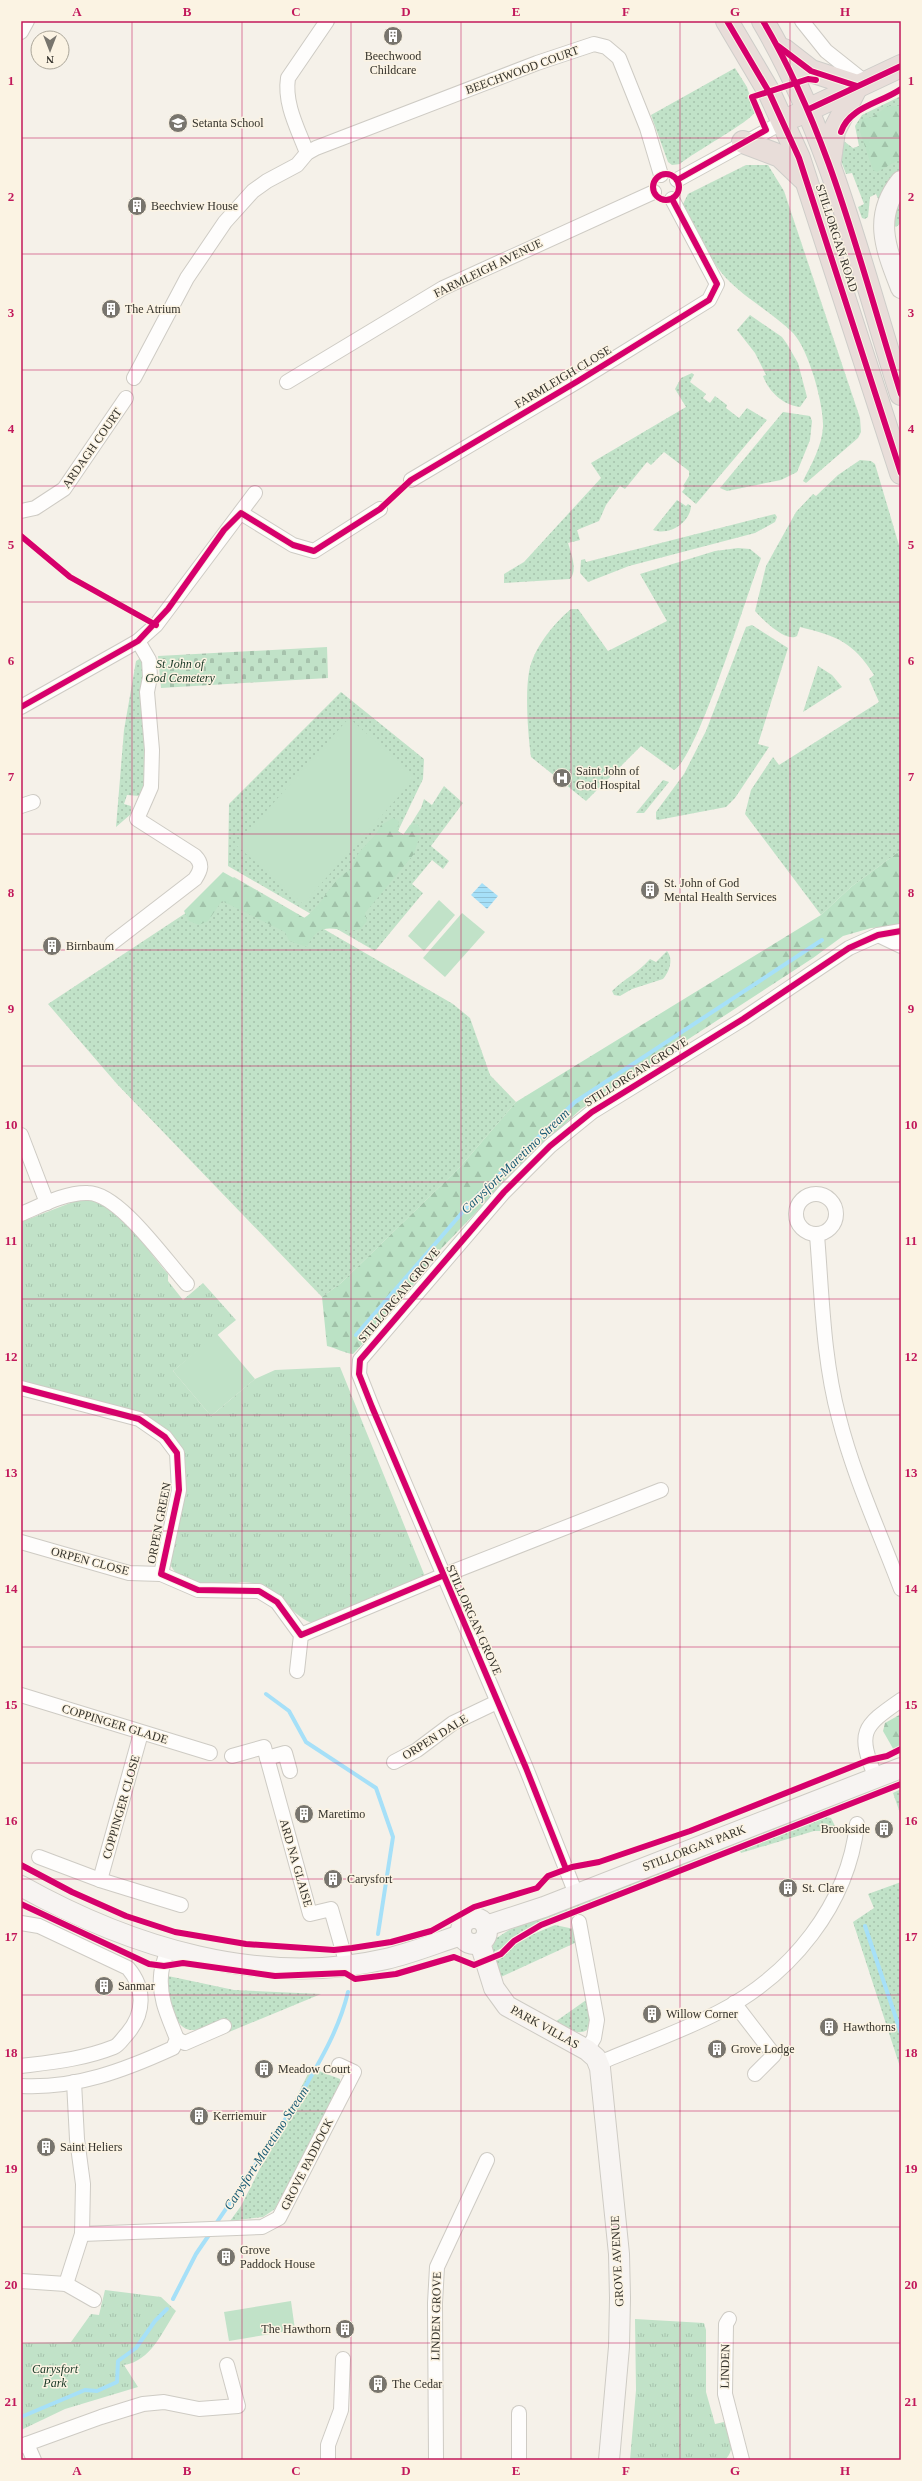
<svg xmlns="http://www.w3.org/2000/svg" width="922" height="2481" font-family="Georgia,serif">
  <defs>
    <pattern id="grass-dots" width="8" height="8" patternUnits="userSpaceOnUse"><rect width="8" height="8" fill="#c1e2c8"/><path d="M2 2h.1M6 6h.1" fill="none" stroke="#a6c2ac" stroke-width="1.8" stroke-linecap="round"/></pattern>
    <pattern id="forest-firs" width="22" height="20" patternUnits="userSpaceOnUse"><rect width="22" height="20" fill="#bbe2c5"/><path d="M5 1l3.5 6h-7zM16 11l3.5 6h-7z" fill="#a1c2a9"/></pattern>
    <pattern id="cemetery-stones" width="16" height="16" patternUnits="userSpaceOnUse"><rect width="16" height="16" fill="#c1e2c8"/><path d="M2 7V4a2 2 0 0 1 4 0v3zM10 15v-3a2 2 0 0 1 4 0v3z" fill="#a6c2ac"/></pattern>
    <pattern id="park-tufts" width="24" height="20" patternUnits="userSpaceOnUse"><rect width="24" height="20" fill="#c1e2c8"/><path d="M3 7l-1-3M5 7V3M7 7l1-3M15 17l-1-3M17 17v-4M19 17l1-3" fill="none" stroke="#a6c2ac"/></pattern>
    <pattern id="water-rules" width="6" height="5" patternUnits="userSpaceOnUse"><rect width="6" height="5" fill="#a6e0f8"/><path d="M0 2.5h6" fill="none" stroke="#90c1d5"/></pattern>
  </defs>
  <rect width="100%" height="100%" fill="#f5f1e9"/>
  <g fill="url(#grass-dots)">
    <path d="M735 68 747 87 755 112C750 122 694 152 680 164L672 165 668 162 651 115Z"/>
    <path d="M901 96V169L886 185 879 201 876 194 870 197 868 217 865 219 862 218 858 207 864 204 852 173 846 174 840 158 841 139 853 148 859 146 855 126 862 115Z"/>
    <path d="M746 165H768L784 191 860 418 861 432 858 438 806 483 803 481C811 465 822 446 823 427 824 405 809 350 793 333 773 313 746 299 726 278 710 261 693 225 683 204L688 194Z"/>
    <path d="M901 198V223L896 227 892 224V215Z"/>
    <path d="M750 315 782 337 787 344 798 363 807 397 800 407C783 405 769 392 763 376L766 375 755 353 737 330Z"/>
    <path d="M692 373 694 375 690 382 706 394 703 398 710 403 715 396 727 405 726 408 739 418 747 408 767 420 696 504 682 492 685 488 683 486 689 476V471L664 452 651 465 647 462 625 489 620 486 606 505 599 521 577 530 580 540 568 543C571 553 578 570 570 579L504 583V574L524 562 601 478 591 463 686 407 675 389 681 378Z"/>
    <path d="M783 412 810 416 812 421 810 440 797 472 781 480 727 491 720 488Z"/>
    <path d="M860 460 871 461 875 464 901 552V850L851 887 821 915 745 814 751 790 773 757 779 765 879 702 869 679 874 675C853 642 837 636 800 627L797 636C786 643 762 619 755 611L766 566 796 512 813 494 816 496 838 475Z"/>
    <path d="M677 500 686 506 688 504 691 506C690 523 669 536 653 530Z"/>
    <path d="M775 514 777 517 775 522 755 533 629 566 588 582 580 573 581 560 585 559 586 562Z"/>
    <path d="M738 548 750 549 761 558 760 561C746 596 698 757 674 770L641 746 586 801 531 757C528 735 525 694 529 672 533 649 553 624 571 609H578L608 651 667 621 640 574 715 551Z"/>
    <path d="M752 625 788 648 758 744 769 747 735 798 726 807 658 820 656 819V812L684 774 706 731 746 627Z"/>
    <path d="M141 658 145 669 141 691 147 783 140 796 127 795 124 804 131 806V814L116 827 124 730 136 661Z"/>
    <path d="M818 666 832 675 842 687 803 712Z"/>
    <path d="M341 692 424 759 423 779 398 831 404 835 421 808 424 799 432 805 444 786 463 803 431 846 449 861 443 869 432 860 412 884 423 893 375 951 228 866 229 804Z"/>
    <path d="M663 780 669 782 644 813H636Z"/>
    <path d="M234 877 453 1004 470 1018 490 1075 516 1102 460 1167 341 1283 322 1297 117 1084 48 1004 213 895Z"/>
    <path d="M667 951C674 960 669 972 663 979L632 989 620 996 614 995 612 991C624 979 639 972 650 959L656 962Z"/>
    <path d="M901 1777V1780L548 1919 521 1932 502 1948 490 1954 495 1939 509 1930Z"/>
    <path d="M901 1789V1816L893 1793Z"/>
    <path d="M827 1817 831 1818 835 1826 825 1831H814L741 1853 740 1851Z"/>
    <path d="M901 1882V2070L853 1922 874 1908 868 1894Z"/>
    <path d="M555 1925 574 1929 577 1942 501 1977 495 1960 508 1952 517 1941Z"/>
    <path d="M168 1976 234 1990 321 1994 229 2032 224 2020C215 2023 204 2029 194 2030 172 2032 167 1991 168 1976Z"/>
    <path d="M589 1998 591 2017 587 2030C577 2036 564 2028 555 2022Z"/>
    <path d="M311 2068 340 2079V2086L275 2209 263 2217 230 2221 241 2206Z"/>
  </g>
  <g fill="url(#forest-firs)">
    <path d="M888 106H901V155L899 160 877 172 873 170 860 132 862 119 872 117Z"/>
    <path d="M393 818 399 821 398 831 403 835 410 825 418 824 421 832 414 854 365 913 367 921 361 929C335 935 322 916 307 947L289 941 285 932 222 901 208 921 199 925 189 921 184 911 223 872 304 918C324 905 331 878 352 869 355 849 374 842 381 825Z"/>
    <path d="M901 850V926L871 928 843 936 813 958 581 1109 531 1155 438 1252 393 1312 353 1354C343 1353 337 1348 327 1346L322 1297 341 1283 460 1167 516 1102 821 915 851 887Z"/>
    <path d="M901 1714V1748L895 1752 883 1731 885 1723Z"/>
  </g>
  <path fill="url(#cemetery-stones)" d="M327 647 328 678 161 688 158 656Z"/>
  <g fill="url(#park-tufts)">
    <path d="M87 1199C119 1205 147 1250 168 1274V1281L183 1300 203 1283 236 1320 173 1371 211 1416 255 1379 275 1370 340 1367 426 1579 315 1624C291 1618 279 1587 252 1583 238 1580 226 1586 212 1587 196 1587 172 1577 169 1560 181 1506 209 1448 146 1416L21 1383V1222L78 1200Z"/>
    <path d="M105 2290 161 2297 176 2311C162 2332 151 2361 124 2365L138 2387 65 2409 21 2430V2343L71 2342 91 2314 99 2315Z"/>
    <path d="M635 2319 704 2323 706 2330V2392L715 2424 724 2422C730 2435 737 2448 725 2460H630L636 2390Z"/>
  </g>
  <g fill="#c1e2c8">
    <path d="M349 718 416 777 303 904 236 845Z"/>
    <path d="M439 900 455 915 424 951 408 936Z"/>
    <path d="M462 913 485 932 445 977 423 958Z"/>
    <path d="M217 1334 255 1379 211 1416 173 1371Z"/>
    <path d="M291 2301 295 2330 229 2341 224 2312Z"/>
  </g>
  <path fill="url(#water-rules)" d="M482 883 498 896 487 909 471 895Z"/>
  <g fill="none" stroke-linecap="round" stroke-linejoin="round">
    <g stroke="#a6e0f8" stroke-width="4">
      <path d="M356 1335 474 1199 575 1102 822 940"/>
      <path d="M266 1694 289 1711 306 1742 376 1788 393 1837 378 1934"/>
      <path d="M865 1926 901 2033"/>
      <path d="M215 2225C244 2182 273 2140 299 2097 319 2063 339 2030 348 1992"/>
      <path d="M173 2299 196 2254 211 2232"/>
      <path d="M21 2417 85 2390 97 2391 117 2382 118 2361 136 2348 155 2321 167 2309"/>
    </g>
    <defs>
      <g id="street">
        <path d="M802 21 826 51 865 82"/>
        <path d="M21 32 27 21"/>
        <path d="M307 153C298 129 284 104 288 78L327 21"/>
        <path d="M677 180 783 122"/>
        <path d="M134 378 187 278 225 222 253 191 267 181 297 165 307 153 316 148 537 63 594 44 606 47 619 58 647 128 661 175"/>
        <path d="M287 382 443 288 654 192"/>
        <path d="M411 480 578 381 709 300 717 284 672 199"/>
        <path d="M21 511 35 508 64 489 126 398"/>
        <path d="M241 513 293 545 314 551 380 509"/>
        <path d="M21 707 124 649 138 641 156 625 255 493"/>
        <path d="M21 806 33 802"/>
        <path d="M878 935 901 946"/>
        <path d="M112 943 195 879C201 870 203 864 195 856L137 819 151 787 152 750 147 692 150 677 149 660 138 641"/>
        <path d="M21 1135 47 1203"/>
        <circle cx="816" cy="1214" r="20"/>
        <path d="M21 1214C40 1206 66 1192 88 1193 119 1193 166 1261 187 1284"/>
        <path d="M817 1235C822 1296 823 1359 839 1418 854 1477 880 1533 901 1589"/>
        <path d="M21 1388 139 1419 165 1437 177 1453 179 1490 161 1574"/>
        <path d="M21 1542 129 1573 161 1574 198 1590 259 1591 277 1602 301 1635 297 1671"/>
        <path d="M301 1635 442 1576 661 1490"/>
        <path d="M21 1695 210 1753"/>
        <path d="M232 1756 264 1747 310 1914 331 1909 347 1965"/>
        <path d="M267 1758 285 1753 290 1771"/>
        <path d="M394 1762 417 1750 453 1723 497 1702"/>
        <path d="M876 1778C857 1732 862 1727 901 1700"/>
        <path d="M39 1857 100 1880 181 1905"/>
        <path d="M100 1880 141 1733"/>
        <path d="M576 1894 526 1768 372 1407 359 1374 360 1360 504 1192 550 1146 592 1112 743 1019 849 948 878 935 901 931"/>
        <path d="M579 1922 597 2020 594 2038 587 2050"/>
        <path d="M21 1923 39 1926 128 1968C145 1988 145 2013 127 2034 123 2038 119 2045 114 2047 84 2059 53 2062 21 2066"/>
        <path d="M734 2003 774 2055 755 2074"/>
        <path d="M177 2039 185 2043 224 2026"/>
        <path d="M599 2063C639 2046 680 2032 719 2012 791 1975 848 1905 857 1824"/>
        <path d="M21 2086C75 2089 125 2070 173 2048L177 2039C169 2018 159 1999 161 1976 161 1967 166 1957 168 1948"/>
        <path d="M82 2234 262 2227 279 2218 354 2072 339 2065"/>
        <path d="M21 2281 66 2284 94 2300"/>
        <path d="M66 2284 82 2234 83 2184 77 2139 74 2082"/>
        <path d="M729 2319 726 2324 725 2394 742 2460"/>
        <path d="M27 2444 34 2460"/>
        <path d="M21 2446 101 2417 143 2404 164 2402 199 2409 238 2406 227 2365"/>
        <path d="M328 2460V2445L341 2410 343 2359"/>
        <path d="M436 2460 435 2303 437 2267 487 2160"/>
        <path d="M519 2460V2413"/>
      </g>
      <g id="secondary">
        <path d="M901 181C872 217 886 249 901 288"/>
        <path d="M21 1886C130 1947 261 1988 386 1959 412 1953 436 1943 461 1935"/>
        <circle cx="474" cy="1931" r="13"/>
        <path d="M486 1926 544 1907 901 1768"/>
        <path d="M480 1943 494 1988 507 2006 587 2050 596 2058 600 2068 619 2254 620 2298 619 2347 609 2460"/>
      </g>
      <g id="highway">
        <path d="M727 21 769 92 799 158 901 473"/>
        <path d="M763 21C831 136 861 268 901 394"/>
        <path d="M784 50 811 71 857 86"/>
        <path d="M795 116 901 66"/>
        <path d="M743 142 780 156 803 178"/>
        <path d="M830 160 834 131 857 86"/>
      </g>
    </defs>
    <use href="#street" stroke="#cecbc4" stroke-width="16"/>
    <use href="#secondary" stroke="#cecbc4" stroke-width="22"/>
    <use href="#highway" stroke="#cecdc9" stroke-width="24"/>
    <use href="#street" stroke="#fefdfc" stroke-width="14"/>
    <use href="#secondary" stroke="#f7f4f2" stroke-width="20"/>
    <use href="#highway" stroke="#e8ddd9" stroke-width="22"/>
    <defs>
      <g id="cycleway">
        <path d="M727 21 769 92 799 158 901 473"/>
        <path d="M763 21C831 136 861 268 901 394"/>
        <path d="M778 46 811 71 857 86"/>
        <path d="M809 109 901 66"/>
        <path d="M841 132C849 107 881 103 901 89"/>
        <circle cx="666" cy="187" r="13"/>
        <path d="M677 180 766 130 752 97 808 79 816 80"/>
        <path d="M21 536 70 577 156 625"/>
        <path d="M21 707 138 641 168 609 224 530 241 513 293 545 314 551 380 509 411 480 578 381 709 300 717 284 672 199"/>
        <path d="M21 1388 139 1419 165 1437 177 1453 179 1490 161 1574 198 1590 259 1591 277 1602 301 1635 442 1576"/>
        <path d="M21 1865 72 1892 126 1916 175 1932 246 1944 334 1950 352 1948 391 1942 431 1931 474 1907 537 1888 548 1876 572 1867 599 1862 690 1831 869 1760 887 1756 901 1749"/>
        <path d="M566 1869 526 1768 372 1407 359 1374 360 1360 504 1192 550 1146 592 1112 743 1019 849 948 878 935 901 931"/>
        <path d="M21 1904 149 1964 164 1966 183 1963 275 1976 345 1973 355 1979 396 1974 454 1957 474 1965 501 1954 514 1941 541 1925 901 1784"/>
      </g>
    </defs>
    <use href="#cycleway" stroke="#fbf3e3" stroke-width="8"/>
    <use href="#cycleway" stroke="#d6006c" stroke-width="6"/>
  </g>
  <path fill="none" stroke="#c2185b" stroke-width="1" stroke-opacity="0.55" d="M132 21V2460M242 21V2460M351 21V2460M461 21V2460M571 21V2460M680 21V2460M790 21V2460M21 138H901M21 254H901M21 370H901M21 486H901M21 602H901M21 718H901M21 834H901M21 950H901M21 1066H901M21 1182H901M21 1299H901M21 1415H901M21 1531H901M21 1647H901M21 1763H901M21 1879H901M21 1995H901M21 2111H901M21 2227H901M21 2343H901"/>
  <defs>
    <symbol id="building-disc" viewBox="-11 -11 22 22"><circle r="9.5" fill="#78756e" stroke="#fbf3e3"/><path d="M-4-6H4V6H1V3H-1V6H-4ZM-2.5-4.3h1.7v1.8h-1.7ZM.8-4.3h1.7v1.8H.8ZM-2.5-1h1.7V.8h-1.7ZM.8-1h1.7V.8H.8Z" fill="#fff"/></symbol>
    <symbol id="school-disc" viewBox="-11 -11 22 22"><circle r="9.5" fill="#78756e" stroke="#fbf3e3"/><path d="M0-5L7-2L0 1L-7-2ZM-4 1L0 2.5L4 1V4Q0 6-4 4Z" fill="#fff"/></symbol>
    <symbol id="hospital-disc" viewBox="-11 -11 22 22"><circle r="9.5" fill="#78756e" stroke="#fbf3e3"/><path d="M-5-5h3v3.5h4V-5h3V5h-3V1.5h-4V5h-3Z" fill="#fff"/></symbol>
  </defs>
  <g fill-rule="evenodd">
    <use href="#building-disc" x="382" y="25" width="22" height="22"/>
    <use href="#school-disc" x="167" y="112" width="22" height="22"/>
    <use href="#building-disc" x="126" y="195" width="22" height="22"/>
    <use href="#building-disc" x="100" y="298" width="22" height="22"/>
    <use href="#hospital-disc" x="551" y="767" width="22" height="22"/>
    <use href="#building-disc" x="639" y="879" width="22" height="22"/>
    <use href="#building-disc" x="41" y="935" width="22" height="22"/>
    <use href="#building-disc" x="293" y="1803" width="22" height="22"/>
    <use href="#building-disc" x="873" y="1818" width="22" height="22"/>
    <use href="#building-disc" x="322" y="1868" width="22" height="22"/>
    <use href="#building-disc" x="777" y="1877" width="22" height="22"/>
    <use href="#building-disc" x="93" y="1975" width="22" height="22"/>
    <use href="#building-disc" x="641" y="2003" width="22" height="22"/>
    <use href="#building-disc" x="818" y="2016" width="22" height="22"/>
    <use href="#building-disc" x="706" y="2038" width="22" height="22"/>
    <use href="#building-disc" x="253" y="2058" width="22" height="22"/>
    <use href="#building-disc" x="188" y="2105" width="22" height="22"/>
    <use href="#building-disc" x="35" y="2136" width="22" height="22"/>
    <use href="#building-disc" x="215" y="2246" width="22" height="22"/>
    <use href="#building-disc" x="334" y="2318" width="22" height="22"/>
    <use href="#building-disc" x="367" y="2373" width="22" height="22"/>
  </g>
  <g text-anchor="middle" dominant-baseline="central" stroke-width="3" stroke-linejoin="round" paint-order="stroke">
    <g font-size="12" fill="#34322b" stroke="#fbf3e3" text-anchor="start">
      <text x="393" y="56" text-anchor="middle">Beechwood<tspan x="393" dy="14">Childcare</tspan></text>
      <text x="192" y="123">Setanta School</text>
      <text x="151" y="206">Beechview House</text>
      <text x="125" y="309">The Atrium</text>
      <text x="576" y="771">Saint John of<tspan x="576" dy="14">God Hospital</tspan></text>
      <text x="664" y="883">St. John of God<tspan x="664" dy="14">Mental Health Services</tspan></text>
      <text x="66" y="946">Birnbaum</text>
      <text x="318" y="1814">Maretimo</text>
      <text x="870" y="1829" text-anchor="end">Brookside</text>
      <text x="347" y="1879">Carysfort</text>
      <text x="802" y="1888">St. Clare</text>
      <text x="118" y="1986">Sanmar</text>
      <text x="666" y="2014">Willow Corner</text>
      <text x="843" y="2027">Hawthorns</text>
      <text x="731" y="2049">Grove Lodge</text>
      <text x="278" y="2069">Meadow Court</text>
      <text x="213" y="2116">Kerriemuir</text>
      <text x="60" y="2147">Saint Heliers</text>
      <text x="240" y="2250">Grove<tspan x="240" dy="14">Paddock House</tspan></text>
      <text x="331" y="2329" text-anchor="end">The Hawthorn</text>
      <text x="392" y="2384">The Cedar</text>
    </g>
    <g font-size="12" fill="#34322b" stroke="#fbf3e3">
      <text transform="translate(522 70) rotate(-20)">BEECHWOOD COURT</text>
      <text transform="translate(837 238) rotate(72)">STILLORGAN ROAD</text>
      <text transform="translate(488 268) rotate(-26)">FARMLEIGH AVENUE</text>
      <text transform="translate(563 377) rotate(-31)">FARMLEIGH CLOSE</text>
      <text transform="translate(92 448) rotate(-55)">ARDAGH COURT</text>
      <text transform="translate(636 1072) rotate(-32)">STILLORGAN GROVE</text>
      <text transform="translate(399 1295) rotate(-50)">STILLORGAN GROVE</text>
      <text transform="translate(159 1523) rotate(-79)">ORPEN GREEN</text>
      <text transform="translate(90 1561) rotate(15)">ORPEN CLOSE</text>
      <text transform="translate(474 1620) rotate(66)">STILLORGAN GROVE</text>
      <text transform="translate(115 1724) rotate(17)">COPPINGER GLADE</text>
      <text transform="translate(435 1737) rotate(-32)">ORPEN DALE</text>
      <text transform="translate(121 1807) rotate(-74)">COPPINGER CLOSE</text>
      <text transform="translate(694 1848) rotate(-21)">STILLORGAN PARK</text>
      <text transform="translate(296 1863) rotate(74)">ARD NA GLAISE</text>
      <text transform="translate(545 2027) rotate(29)">PARK VILLAS</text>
      <text transform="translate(307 2164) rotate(-63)">GROVE PADDOCK</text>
      <text transform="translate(617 2261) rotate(-93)">GROVE AVENUE</text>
      <text transform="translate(436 2316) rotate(-89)">LINDEN GROVE</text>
      <text transform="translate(725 2366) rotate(-89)">LINDEN</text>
    </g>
    <g font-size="12" font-style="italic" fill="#153523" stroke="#fbf3e3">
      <text x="180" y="664">St John of<tspan x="180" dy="14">God Cemetery</tspan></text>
      <text x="55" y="2369">Carysfort<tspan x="55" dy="14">Park</tspan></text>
    </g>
    <g font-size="13" font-style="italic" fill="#175a74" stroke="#fbf3e3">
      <text transform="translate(515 1161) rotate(-44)">Carysfort-Maretimo Stream</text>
      <text transform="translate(266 2148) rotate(-57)">Carysfort-Maretimo Stream</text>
    </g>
  </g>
  <rect width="922" height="2481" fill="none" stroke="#fbf3e3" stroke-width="44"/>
  <g transform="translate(50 50) rotate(180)"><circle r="19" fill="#fbf3e3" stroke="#aba699"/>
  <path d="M0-3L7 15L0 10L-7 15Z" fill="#78756e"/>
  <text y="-6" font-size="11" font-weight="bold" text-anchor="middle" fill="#34322b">N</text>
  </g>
  <rect x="22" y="22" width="878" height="2437" fill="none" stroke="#c2185b" stroke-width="1.5"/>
  <g font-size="13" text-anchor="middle" font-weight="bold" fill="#c2185b">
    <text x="77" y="16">A</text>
    <text x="187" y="16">B</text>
    <text x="296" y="16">C</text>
    <text x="406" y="16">D</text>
    <text x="516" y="16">E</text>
    <text x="626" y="16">F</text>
    <text x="735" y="16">G</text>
    <text x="845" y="16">H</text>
    <text x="11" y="85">1</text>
    <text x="911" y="85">1</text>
    <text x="11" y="201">2</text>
    <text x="911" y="201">2</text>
    <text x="11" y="317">3</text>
    <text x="911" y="317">3</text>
    <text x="11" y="433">4</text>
    <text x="911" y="433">4</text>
    <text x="11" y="549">5</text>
    <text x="911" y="549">5</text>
    <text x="11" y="665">6</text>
    <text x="911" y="665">6</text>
    <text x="11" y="781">7</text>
    <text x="911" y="781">7</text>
    <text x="11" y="897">8</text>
    <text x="911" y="897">8</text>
    <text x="11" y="1013">9</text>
    <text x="911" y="1013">9</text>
    <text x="11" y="1129">10</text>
    <text x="911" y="1129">10</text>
    <text x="11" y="1245">11</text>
    <text x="911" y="1245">11</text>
    <text x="11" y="1361">12</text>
    <text x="911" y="1361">12</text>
    <text x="11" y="1477">13</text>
    <text x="911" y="1477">13</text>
    <text x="11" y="1593">14</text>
    <text x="911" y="1593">14</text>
    <text x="11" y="1709">15</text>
    <text x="911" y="1709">15</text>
    <text x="11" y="1825">16</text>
    <text x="911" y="1825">16</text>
    <text x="11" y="1941">17</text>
    <text x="911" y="1941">17</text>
    <text x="11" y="2057">18</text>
    <text x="911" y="2057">18</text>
    <text x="11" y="2173">19</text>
    <text x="911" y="2173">19</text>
    <text x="11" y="2289">20</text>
    <text x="911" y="2289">20</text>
    <text x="11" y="2406">21</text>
    <text x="911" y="2406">21</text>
    <text x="77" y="2475">A</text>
    <text x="187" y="2475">B</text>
    <text x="296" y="2475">C</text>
    <text x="406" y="2475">D</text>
    <text x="516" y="2475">E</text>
    <text x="626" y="2475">F</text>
    <text x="735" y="2475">G</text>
    <text x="845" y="2475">H</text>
  </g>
</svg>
